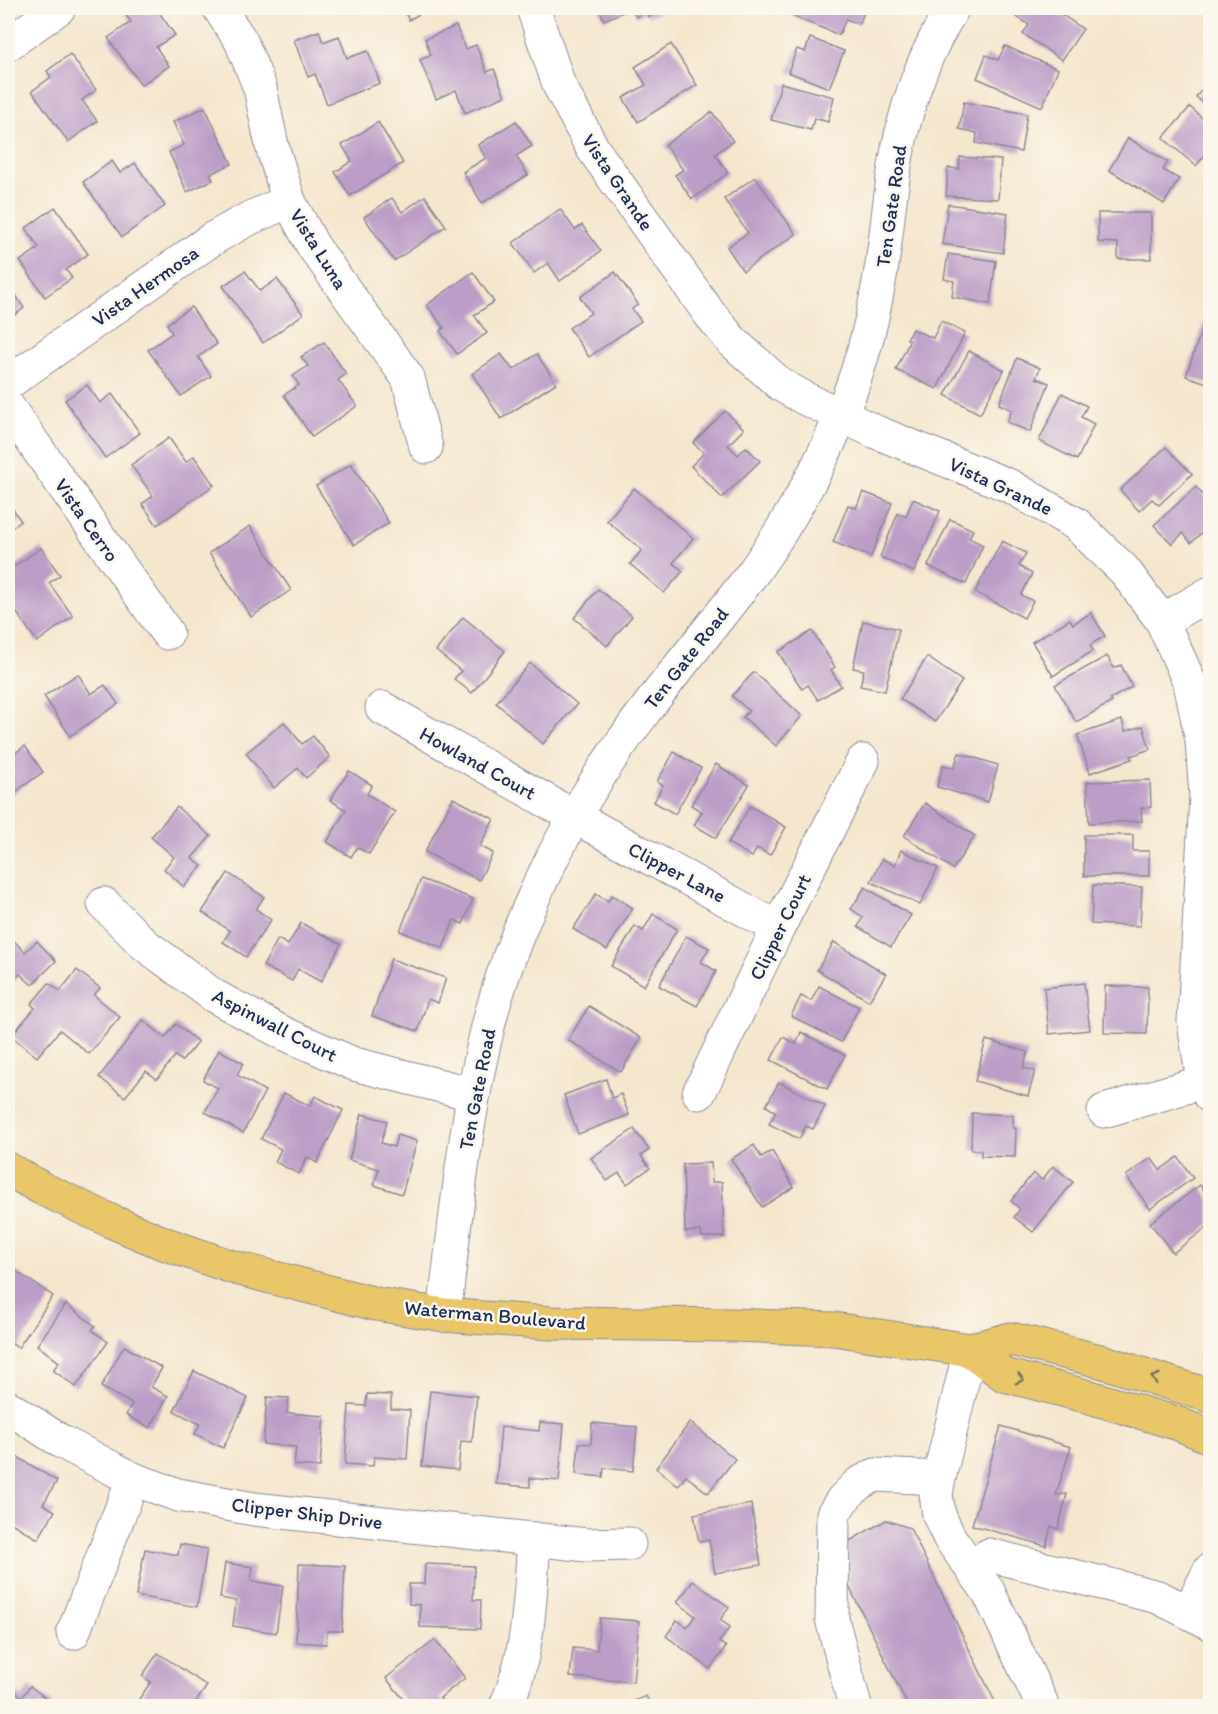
<svg xmlns="http://www.w3.org/2000/svg" width="1218" height="1714" font-family="Itim,sans-serif">
  <rect width="100%" height="100%" fill="#fbf7ec"/>
  <filter id="ink" filterUnits="userSpaceOnUse"><feTurbulence type="fractalNoise" baseFrequency=".0167" numOctaves="2"/><feDisplacementMap in="SourceGraphic" scale="12" xChannelSelector="R" yChannelSelector="G"/><feConvolveMatrix kernelMatrix="1 2 1 2 8 2 1 2 1" color-interpolation-filters="sRGB"/></filter>
  <filter id="wash" filterUnits="userSpaceOnUse"><feTurbulence type="fractalNoise" baseFrequency=".008" numOctaves="4" result="noise"/><feDisplacementMap in="SourceGraphic" scale="24" xChannelSelector="R" yChannelSelector="G"/><feGaussianBlur stdDeviation="1.35" result="paint"/><feColorMatrix in="noise" values="0 0 0 0 0 0 0 0 0 0 0 0 0 0 0 0 0 1.4 0 .05"/><feComposite in="paint" operator="in"/></filter>
  <g filter="url(#wash)">
    <rect width="100%" height="100%" fill="#f5e6ce"/>
    <g id="blocks">
      <g fill="#bc9dc7">
        <path d="M135 8H156L175 35 156 47 169 66 141 85 108 38 131 22 125 14Z"/>
        <path d="M402 8H429L409 20Z"/>
        <path d="M599 8H668L648 17 646 12 636 17 632 8 604 20Z"/>
        <path d="M795 8H866L859 24 846 19 839 35 792 16Z"/>
        <path d="M1019 8H1052L1083 29 1062 60 1023 34 1029 25 1014 15Z"/>
        <path d="M456 26 466 49 476 45 487 72 494 69 505 96 465 113 456 90 436 99 420 60 431 55 425 39Z"/>
        <path d="M319 31 323 42 339 36 347 58 368 51 380 83 327 104 315 74 308 77 294 40Z"/>
        <path d="M810 38 844 51 829 88 788 72 797 49 805 52Z"/>
        <path d="M671 44 697 85 638 122 623 98 646 85 635 67Z"/>
        <path d="M1005 46 1058 69 1042 107 977 78 986 55 998 60Z"/>
        <path d="M70 54 96 90 82 100 97 121 68 142 32 91 51 77 47 71Z"/>
        <path d="M1208 82 1210 84V109L1196 97Z"/>
        <path d="M781 83 834 97 828 122 814 118 811 130 771 120Z"/>
        <path d="M964 102 1027 114 1021 152 976 143 977 133 959 129Z"/>
        <path d="M205 107 232 164 210 174 213 180 187 192 169 152 184 145 173 122Z"/>
        <path d="M1190 107 1210 125V149L1196 166 1163 138Z"/>
        <path d="M712 112 733 141 715 154 728 173 692 199 675 175 683 170 665 145Z"/>
        <path d="M516 121 532 146 516 156 528 175 482 203 463 172 486 158 478 145Z"/>
        <path d="M378 122 403 163 350 196 335 172 352 161 342 145Z"/>
        <path d="M1128 138 1168 162 1163 170 1179 179 1164 204 1109 170Z"/>
        <path d="M960 157 1001 160 998 199 946 196 948 168 959 169Z"/>
        <path d="M112 161 120 173 135 163 165 206 122 237 83 182Z"/>
        <path d="M755 177 796 234 743 271 727 247 748 233 724 199Z"/>
        <path d="M425 196 446 226 394 261 364 217 392 198 402 212Z"/>
        <path d="M948 204 1008 213 1003 253 942 244Z"/>
        <path d="M55 207 88 254 66 270 72 278 45 297 20 261 39 248 26 228Z"/>
        <path d="M560 209 575 230 582 225 601 251 560 281 548 263 534 273 513 243Z"/>
        <path d="M1098 213H1151V259H1118V243L1098 242Z"/>
        <path d="M948 254 996 261 990 304 952 297 954 281 944 279Z"/>
        <path d="M245 271 260 291 277 279 303 314 263 343 223 286Z"/>
        <path d="M473 272 494 302 474 315 487 333 457 354 440 331 444 328 427 305Z"/>
        <path d="M615 272 638 304 632 309 641 321 589 357 569 328 591 313 580 297Z"/>
        <path d="M8 283 24 308 8 320Z"/>
        <path d="M1210 305V384L1186 376Z"/>
        <path d="M191 307 217 344 198 357 211 376 181 396 148 350 172 333 167 324Z"/>
        <path d="M941 321 965 333 937 389 896 370 910 340 907 339 912 329 933 338Z"/>
        <path d="M324 342 346 374 338 380 357 406 312 437 284 395 299 385 293 376 308 366 301 357Z"/>
        <path d="M969 351 1004 370 980 414 945 395Z"/>
        <path d="M501 354 513 370 537 354 556 383 501 419 472 374Z"/>
        <path d="M1017 358 1040 368 1036 378 1049 383 1030 432 1007 422 1012 410 999 404Z"/>
        <path d="M87 385 100 403 112 394 140 433 105 458 65 400Z"/>
        <path d="M1062 393 1087 406 1081 417 1094 424 1077 460 1039 441Z"/>
        <path d="M725 411 744 429 728 445 738 455 746 447 760 461 722 498 691 466 704 453 693 443Z"/>
        <path d="M169 438 186 462 194 456 214 485 157 525 142 504 153 496 131 465Z"/>
        <path d="M1166 447 1192 474 1159 505 1152 499 1139 511 1120 490Z"/>
        <path d="M351 464 389 523 354 545 316 486Z"/>
        <path d="M1196 487 1210 503V525L1191 543 1183 533 1172 544 1154 525Z"/>
        <path d="M634 488 693 538 673 563 683 571 664 593 630 564 642 550 607 521Z"/>
        <path d="M863 492 892 503 871 557 833 542 848 505 856 508Z"/>
        <path d="M913 499 940 511 914 572 880 557 898 513 906 516Z"/>
        <path d="M8 502 21 521 8 530Z"/>
        <path d="M950 519 973 530 969 538 983 545 966 584 928 566Z"/>
        <path d="M250 526 291 590 251 617 209 553Z"/>
        <path d="M1002 541 1026 553 1019 566 1032 574 1021 595 1033 601 1024 618 975 592Z"/>
        <path d="M41 548 60 575 49 583 73 616 37 642 8 600V571Z"/>
        <path d="M598 589 632 616 607 646 574 618Z"/>
        <path d="M1091 613 1105 636 1090 645 1093 651 1053 676 1032 642 1070 619 1073 624Z"/>
        <path d="M463 617 505 651 472 693 454 679 461 671 436 651Z"/>
        <path d="M863 621 899 629 885 691 860 686 864 670 853 668Z"/>
        <path d="M812 631 835 667 831 670 841 686 818 700 808 685 802 689 778 652Z"/>
        <path d="M1107 656 1114 668 1121 665 1132 687 1110 699 1112 702 1076 722 1055 685Z"/>
        <path d="M927 657 962 681 935 722 900 699Z"/>
        <path d="M530 663 577 704 543 744 496 703Z"/>
        <path d="M754 672 802 716 776 746 743 717 749 711 732 696Z"/>
        <path d="M78 674 91 694 105 685 118 704 70 736 44 696Z"/>
        <path d="M1122 720 1125 731 1143 726 1150 749 1131 756 1132 759 1090 773 1077 735Z"/>
        <path d="M284 722 302 744 313 736 330 757 306 778 298 768 274 788 246 753Z"/>
        <path d="M25 746 43 772 8 797V758Z"/>
        <path d="M674 752 701 768 675 814 654 802 663 785 657 782Z"/>
        <path d="M959 753 998 765 988 802 937 787 943 765 954 768Z"/>
        <path d="M716 764 749 785 716 838 694 825 702 812 691 805Z"/>
        <path d="M349 771 372 785 367 794 395 812 369 854 357 847 351 857 327 842 346 810 330 800Z"/>
        <path d="M1150 780 1151 807 1141 808 1142 821 1089 823 1087 782Z"/>
        <path d="M453 798 494 819 480 846 493 853 479 880 425 852Z"/>
        <path d="M925 803 975 836 953 869 904 836Z"/>
        <path d="M750 806 786 827 770 855 757 848 752 857 728 843Z"/>
        <path d="M177 807 211 836 192 858 202 866 184 887 164 869 174 857 151 837Z"/>
        <path d="M1084 835H1133V851H1149V876H1084Z"/>
        <path d="M901 850 938 868 920 905 871 882 882 859 895 865Z"/>
        <path d="M228 873 264 897 256 909 271 920 246 957 223 942 230 931 202 912Z"/>
        <path d="M421 879 473 899 463 924 454 920 443 948 400 931Z"/>
        <path d="M1093 885 1142 887 1140 926 1091 924Z"/>
        <path d="M865 887 911 915 891 947 858 927 863 917 851 909Z"/>
        <path d="M596 894 608 901 612 895 633 908 607 950 573 929Z"/>
        <path d="M653 914 677 929 644 986 611 966 635 926 643 931Z"/>
        <path d="M301 923 341 944 321 982 298 969 292 981 263 966 278 939 288 945Z"/>
        <path d="M8 935 25 952 37 941 56 961 32 985 20 974 8 986Z"/>
        <path d="M686 936 709 948 701 962 716 971 697 1006 659 986Z"/>
        <path d="M834 942 886 974 869 1001 817 970Z"/>
        <path d="M391 959 446 978 438 1003 428 999 418 1031 372 1016Z"/>
        <path d="M77 970 100 988 94 995 120 1017 89 1054 60 1030 37 1057 11 1036 35 1008 31 1004 49 983 60 991Z"/>
        <path d="M1084 983 1090 1030 1049 1034 1044 988Z"/>
        <path d="M819 986 859 1007 841 1042 791 1016 801 996 811 1001Z"/>
        <path d="M1105 986 1148 987 1147 1034 1104 1033Z"/>
        <path d="M589 1006 641 1038 621 1072 568 1040Z"/>
        <path d="M143 1020 165 1038 176 1024 198 1042 182 1061 175 1056 157 1079 146 1071 125 1097 99 1077Z"/>
        <path d="M801 1032 845 1055 827 1089 771 1060 783 1037 796 1044Z"/>
        <path d="M986 1040 1028 1052 1023 1068 1035 1071 1028 1096 975 1081Z"/>
        <path d="M219 1050 243 1063 237 1075 265 1091 243 1133 205 1112 218 1088 203 1080Z"/>
        <path d="M606 1079 612 1098 621 1094 629 1115 578 1134 564 1095Z"/>
        <path d="M779 1082 825 1106 813 1129 806 1126 799 1139 769 1124 776 1112 766 1106Z"/>
        <path d="M284 1093 310 1106 315 1096 343 1110 317 1163 307 1157 299 1174 275 1162 281 1149 261 1139Z"/>
        <path d="M972 1113 1013 1115V1128H1016L1015 1157 981 1156V1150H971Z"/>
        <path d="M362 1114 387 1121 381 1143 394 1147 397 1135 417 1141 402 1194 374 1185 379 1169 349 1160Z"/>
        <path d="M634 1129 649 1150 641 1156 650 1168 627 1184 619 1173 607 1181 591 1158Z"/>
        <path d="M754 1145 761 1157 772 1151 794 1187 762 1207 731 1159Z"/>
        <path d="M1178 1157 1193 1178 1150 1209 1126 1176 1151 1158 1160 1170Z"/>
        <path d="M711 1163 712 1182H722L724 1237H702L701 1231 685 1232 683 1164Z"/>
        <path d="M1053 1166 1073 1182 1033 1232 1014 1217 1020 1209 1011 1201 1033 1173 1042 1180Z"/>
        <path d="M1200 1185 1210 1200V1225L1173 1253 1150 1223Z"/>
        <path d="M8 1266 53 1296 18 1348 8 1341Z"/>
        <path d="M66 1304 95 1326 92 1330 108 1342 76 1387 53 1370 59 1362 37 1345Z"/>
        <path d="M124 1346 162 1368 151 1387 168 1396 150 1428 126 1415 132 1404 101 1387Z"/>
        <path d="M194 1371 248 1398 223 1448 195 1434 200 1424 174 1411Z"/>
        <path d="M430 1391 477 1396 472 1442 461 1441 458 1470 422 1466Z"/>
        <path d="M367 1394 391 1395V1409L410 1410 407 1459 374 1457 373 1466 345 1464 349 1405 366 1406Z"/>
        <path d="M267 1397 289 1398 287 1413 324 1416 320 1467 294 1465 296 1447 263 1444Z"/>
        <path d="M540 1422 564 1424 559 1481 530 1478V1487L496 1484 501 1427 539 1431Z"/>
        <path d="M690 1422 735 1459 708 1493 686 1476 678 1486 656 1468Z"/>
        <path d="M592 1423 637 1427 633 1471 604 1468 603 1477 576 1474 579 1443 591 1444Z"/>
        <path d="M1001 1426 1071 1447 1056 1495 1067 1494 1058 1529 1051 1526 1046 1546 972 1525Z"/>
        <path d="M11 1453 57 1481 43 1504 55 1511 38 1539 8 1521V1459Z"/>
        <path d="M751 1504 761 1565 715 1573 709 1540 699 1542 694 1514Z"/>
        <path d="M886 1520 910 1528 997 1706H908L844 1576 846 1543Z"/>
        <path d="M180 1544 207 1549 197 1607 136 1596 145 1549 178 1555Z"/>
        <path d="M225 1563 253 1567 251 1581 283 1586 276 1633 233 1626 236 1601 220 1598Z"/>
        <path d="M299 1564 345 1566 342 1631H327L326 1644 296 1642Z"/>
        <path d="M425 1564 474 1566 473 1600H481L480 1629 420 1627V1605L409 1604V1584H424Z"/>
        <path d="M693 1581 729 1607 720 1620 730 1627 719 1642 726 1647 710 1669 666 1636 677 1620 687 1627 695 1616 677 1602Z"/>
        <path d="M600 1618 639 1621 633 1682 570 1677 573 1648 597 1650Z"/>
        <path d="M435 1640 465 1678 440 1698 446 1706H409L386 1678Z"/>
        <path d="M158 1653 207 1686 193 1706H134L151 1682 142 1676Z"/>
        <path d="M8 1686 22 1697 30 1686 53 1704 51 1706H8Z"/>
        <path d="M646 1696 651 1706H623Z"/>
      </g>
    </g>
  </g>
  <g filter="url(#ink)">
    <use href="#blocks" fill-opacity="0" stroke="#888a96" stroke-width="1.5"/>
    <g fill="none" stroke-linecap="round" stroke-linejoin="round">
      <defs>
        <g id="minor">
          <path d="M219 8 241 41 260 88 272 146 289 201 313 246 408 378 426 447"/>
          <path d="M533 8 559 85 593 149 709 313 733 342 781 385 806 399 876 432 1010 486 1076 524 1124 570 1162 621 1190 683 1202 740 1206 796 1194 1022 1203 1082 1210 1096"/>
          <path d="M8 44 59 8"/>
          <path d="M8 383 212 239 250 218 289 201"/>
          <path d="M8 407 167 633"/>
          <path d="M1162 621 1210 593"/>
          <path d="M382 708 575 817 778 928"/>
          <path d="M104 904 144 944 214 996 283 1033 354 1064 473 1094"/>
          <path d="M699 1093 778 928 863 761"/>
          <path d="M1104 1111 1203 1082"/>
          <path d="M444 1315C456 1214 466 1110 492 1011 515 928 556 842 603 770 649 700 705 637 755 570 788 523 817 473 839 420 858 376 871 329 879 282 888 235 889 186 900 140 910 94 928 47 953 8"/>
          <path d="M970 1350 939 1478 936 1494 939 1515 949 1537 988 1591 1043 1706"/>
          <path d="M8 1407 62 1442 133 1479 178 1495 254 1509 587 1545 629 1544"/>
          <path d="M970 1566 989 1555 1158 1597 1210 1623"/>
          <path d="M1189 1611 1210 1570"/>
          <path d="M73 1633 133 1479"/>
          <path d="M506 1706C530 1653 530 1596 534 1539"/>
          <path d="M855 1706 832 1619 833 1514 843 1499 858 1484 875 1475 939 1478"/>
        </g>
        <g id="major">
          <path d="M8 1169 41 1188 113 1222 163 1243 232 1267 376 1304 444 1315 551 1323 732 1325 834 1329 970 1350 1011 1339 1104 1362 1210 1396"/>
          <path d="M970 1350 1004 1375 1093 1398 1179 1424 1210 1437"/>
        </g>
      </defs>
      <use href="#minor" stroke="#888a96" stroke-width="35"/>
      <use href="#major" stroke="#888a96" stroke-width="35"/>
      <use href="#minor" stroke="#fff" stroke-width="33"/>
      <use href="#major" stroke="#e9c769" stroke-width="33"/>
    </g>
    <defs><path id="oneway-chevron" d="M-2-3.5L2.5 0L-2 3.5" fill="none" stroke-width="1.6" stroke-linecap="round" stroke-linejoin="round" transform="scale(1.5)"/></defs>
    <g stroke="#787363">
      <use href="#oneway-chevron" transform="translate(1155 1378) rotate(-163)"/>
      <use href="#oneway-chevron" transform="translate(1020 1379) rotate(15)"/>
    </g>
  </g>
  <g text-anchor="middle" dominant-baseline="central" stroke-width="5" stroke-linejoin="round" paint-order="stroke">
    <g font-size="20" fill="#1b2f5e" stroke="#fbf7ec">
      <text transform="translate(618 182) rotate(56)">Vista Grande</text>
      <text transform="translate(891 206) rotate(-82)">Ten Gate Road</text>
      <text transform="translate(319 249) rotate(58)">Vista Luna</text>
      <text transform="translate(145 286) rotate(-35)">Vista Hermosa</text>
      <text transform="translate(1001 486) rotate(25)">Vista Grande</text>
      <text transform="translate(87 520) rotate(55)">Vista Cerro</text>
      <text transform="translate(686 658) rotate(-52)">Ten Gate Road</text>
      <text transform="translate(478 763) rotate(29)">Howland Court</text>
      <text transform="translate(677 872) rotate(28)">Clipper Lane</text>
      <text transform="translate(780 927) rotate(-64)">Clipper Court</text>
      <text transform="translate(275 1025) rotate(27)">Aspinwall Court</text>
      <text transform="translate(477 1089) rotate(-79)">Ten Gate Road</text>
      <text transform="translate(495 1315) rotate(5)">Waterman Boulevard</text>
      <text transform="translate(307 1513) rotate(7)">Clipper Ship Drive</text>
    </g>
  </g>
  <rect width="1218" height="1714" fill="none" stroke="#fbf7ec" stroke-width="30"/>
</svg>
